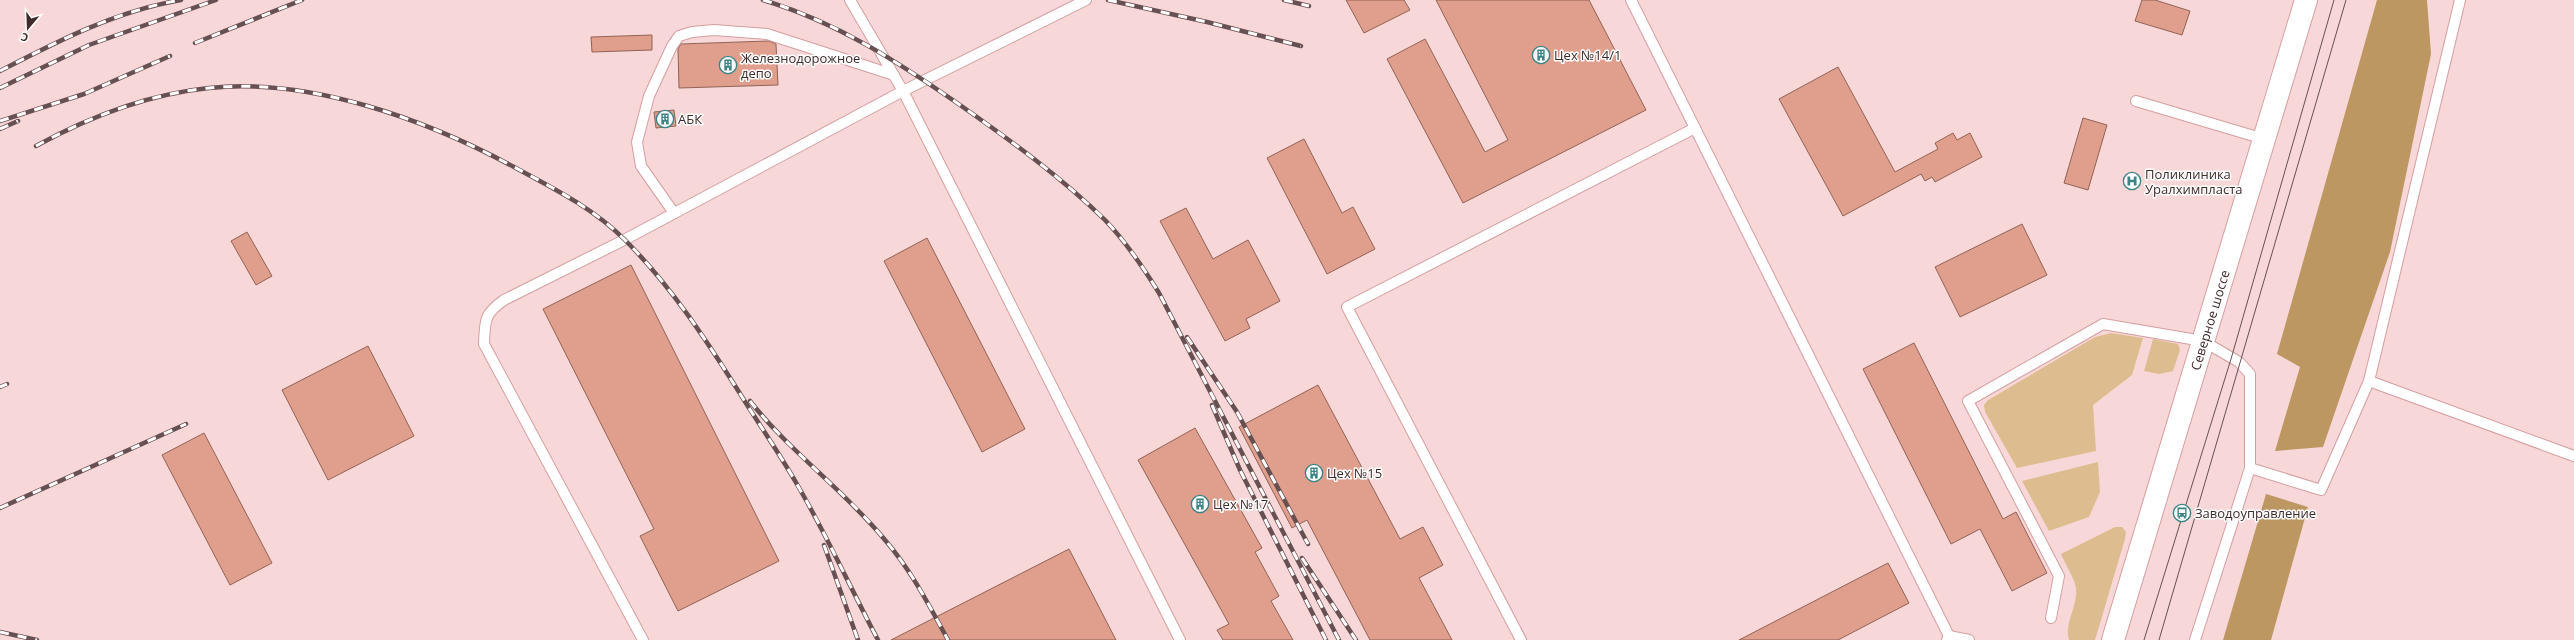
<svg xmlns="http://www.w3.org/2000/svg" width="2574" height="640" font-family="'Open Sans',sans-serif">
  <rect width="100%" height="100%" fill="#f8d7d8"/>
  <g fill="#ddbd90">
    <path d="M2111 333 2143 338 2132 375 2093 405 2096 451 2017 468 1985 412 1984 405 1988 400 2095 337Z"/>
    <path d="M2153 339 2178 344 2180 350 2173 371 2159 374 2144 371Z"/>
    <path d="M2098 462 2100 492 2089 517 2049 531 2022 481Z"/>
    <path d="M2115 527H2122L2126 532 2125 539 2095 640H2069C2064 623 2078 606 2076 588 2074 577 2065 564 2061 554Z"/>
  </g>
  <g fill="#bc9762">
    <path d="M2377 0H2427L2431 54 2390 252 2323 447 2275 451 2300 367 2277 354Z"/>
    <path d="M2266 494 2308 507 2271 640H2223Z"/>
  </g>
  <g fill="#e09e8d" stroke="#916356">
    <path d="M1346 0H1404L1410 10 1364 33Z"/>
    <path d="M1436 0H1589L1646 110 1463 203 1387 59 1425 39 1485 152 1508 140Z"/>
    <path d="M2142 0H2155L2190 11 2182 35 2135 21Z"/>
    <path d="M652 35V50L592 52 591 37Z"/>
    <path d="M769 41 776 44 778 85 679 88 678 49 681 44Z"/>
    <path d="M1838 67 1895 172 1938 149 1935 143 1953 133 1957 140 1970 133 1982 157 1935 182 1932 177 1925 181 1921 174 1843 216 1779 99Z"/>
    <path d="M674 110 676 126 656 128 654 112Z"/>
    <path d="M2083 118 2107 125 2088 190 2064 183Z"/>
    <path d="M1304 139 1342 213 1353 207 1375 249 1327 274 1267 158Z"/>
    <path d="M1186 208 1213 259 1248 240 1280 301 1246 319 1250 328 1225 341 1160 221Z"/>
    <path d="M2022 224 2047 275 1960 317 1935 267Z"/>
    <path d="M247 232 272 276 256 285 231 241Z"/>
    <path d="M927 238 1025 429 982 452 884 261Z"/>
    <path d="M631 265 779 561 678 611 640 536 654 529 543 309Z"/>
    <path d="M1914 343 2003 519 2016 512 2047 573 2012 591 1980 529 1951 544 1863 369Z"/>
    <path d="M368 346 414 436 328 480 282 390Z"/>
    <path d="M1318 385 1400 539 1423 527 1443 565 1419 578 1452 640H1370L1307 520 1292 528 1239 427Z"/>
    <path d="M1195 428 1262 548 1255 552 1279 596 1271 601 1293 640H1223L1217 630 1229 624 1138 460Z"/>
    <path d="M204 433 272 563 230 585 162 455Z"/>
    <path d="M1069 549 1116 640H891Z"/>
    <path d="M1888 563 1909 603 1838 640H1739Z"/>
  </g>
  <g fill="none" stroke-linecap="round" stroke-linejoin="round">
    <defs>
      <g id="lane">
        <path d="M850 0 903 91 1180 640"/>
        <path d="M1631 0 1949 636"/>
        <path d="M2136 101 2264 139"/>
        <path d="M674 213 641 166 637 142 649 96 672 46 679 36 692 32 714 30 767 34 894 75"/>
        <path d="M2369 381 2574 456"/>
        <path d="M2250 468 2321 490 2369 381 2460 0"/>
        <path d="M2051 618 2059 576 1968 401 2103 324 2203 341 2239 362 2250 374V468L2195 640"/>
        <path d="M643 640 484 344C485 320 484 314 504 300L624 240 903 91 1086 0"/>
        <path d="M1521 640 1347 307 1695 128"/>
        <path d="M1947 640 1949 636 1969 640"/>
      </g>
      <path id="secondary" d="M2113 640 2306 0"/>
    </defs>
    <use href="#lane" stroke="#d49fa1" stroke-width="12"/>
    <use href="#secondary" stroke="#d49fa1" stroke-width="24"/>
    <use href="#lane" stroke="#fff" stroke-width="10"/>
    <use href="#secondary" stroke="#fff" stroke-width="22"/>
    <g stroke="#675051" stroke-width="1">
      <path d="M2144 640 2231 359 2334 0"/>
      <path d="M2159 640 2346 0"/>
    </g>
    <defs>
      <g id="rail">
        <path d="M763 0C837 22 898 62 960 105 1010 140 1061 177 1105 220 1126 242 1143 267 1159 293L1339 640"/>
        <path d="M1108 0 1207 22 1301 46"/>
        <path d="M1284 0 1309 6"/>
        <path d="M195 43 302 0"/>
        <path d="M0 71C58 41 116 11 181 0"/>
        <path d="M0 88 89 45 216 0"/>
        <path d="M0 121 84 94 170 56"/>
        <path d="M0 129 18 121"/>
        <path d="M36 146C89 117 149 94 209 88 310 77 427 120 514 167 553 188 593 208 625 240 670 285 705 338 739 392 758 423 780 454 798 486 827 536 851 589 878 640"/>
        <path d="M1187 337 1237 412 1308 544"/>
        <path d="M0 387 7 384"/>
        <path d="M750 401C790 452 844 490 885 540 911 570 929 605 948 640"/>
        <path d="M1212 405 1240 470 1326 640"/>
        <path d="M0 508 186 424"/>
        <path d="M824 545 858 640"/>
        <path d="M1302 558 1356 640"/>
        <path d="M0 632 37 640"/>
      </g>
    </defs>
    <use href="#rail" stroke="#675051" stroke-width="4.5"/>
    <use href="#rail" stroke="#fff" stroke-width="3" stroke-dasharray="9" stroke-linecap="butt"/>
  </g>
  <defs>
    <symbol id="building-ring" viewBox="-11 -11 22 22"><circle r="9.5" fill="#fff" stroke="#3b8384" stroke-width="1.5"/><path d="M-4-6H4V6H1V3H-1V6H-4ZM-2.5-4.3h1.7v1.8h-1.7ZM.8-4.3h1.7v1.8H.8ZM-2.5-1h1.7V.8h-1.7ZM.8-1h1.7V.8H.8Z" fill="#3b8384"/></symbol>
    <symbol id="hospital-ring" viewBox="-11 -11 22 22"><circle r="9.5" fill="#fff" stroke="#3b8384" stroke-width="1.5"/><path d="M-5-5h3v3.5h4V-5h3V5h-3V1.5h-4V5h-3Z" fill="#3b8384"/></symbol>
    <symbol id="bus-ring" viewBox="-11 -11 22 22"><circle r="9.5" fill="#fff" stroke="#3b8384" stroke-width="1.5"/><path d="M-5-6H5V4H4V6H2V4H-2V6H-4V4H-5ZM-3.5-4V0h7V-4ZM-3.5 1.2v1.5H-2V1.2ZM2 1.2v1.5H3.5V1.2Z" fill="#3b8384"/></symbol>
  </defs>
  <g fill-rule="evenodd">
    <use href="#building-ring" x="1531" y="45" width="20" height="20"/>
    <use href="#building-ring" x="718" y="55" width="20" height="20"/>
    <use href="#building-ring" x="655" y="109" width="20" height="20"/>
    <use href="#hospital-ring" x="2122" y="171" width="20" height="20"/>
    <use href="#building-ring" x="1304" y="463" width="20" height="20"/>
    <use href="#building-ring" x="1190" y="494" width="20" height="20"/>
    <use href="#bus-ring" x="2172" y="503" width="20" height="20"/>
  </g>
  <g text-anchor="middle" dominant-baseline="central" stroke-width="3" stroke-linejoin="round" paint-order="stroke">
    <g font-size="13" fill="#402b2c" stroke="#fff" text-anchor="start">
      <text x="1554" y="55">Цех №14/1</text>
      <text x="741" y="58">Железнодорожное<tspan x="741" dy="15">депо</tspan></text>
      <text x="678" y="119">АБК</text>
      <text x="2145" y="174">Поликлиника<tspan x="2145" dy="15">Уралхимпласта</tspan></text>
      <text x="1327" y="473">Цех №15</text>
      <text x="1213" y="504">Цех №17</text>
      <text x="2195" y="513">Заводоуправление</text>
    </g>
    <g font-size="13" fill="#402b2c" stroke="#fff">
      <text transform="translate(2210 320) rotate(-73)">Северное шоссе</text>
    </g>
  </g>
  <g transform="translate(28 28) rotate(199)" stroke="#ffffff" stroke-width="3" paint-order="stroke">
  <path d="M0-3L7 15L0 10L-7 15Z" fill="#402b2c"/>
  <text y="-6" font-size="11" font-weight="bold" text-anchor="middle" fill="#402b2c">С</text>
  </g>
</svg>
